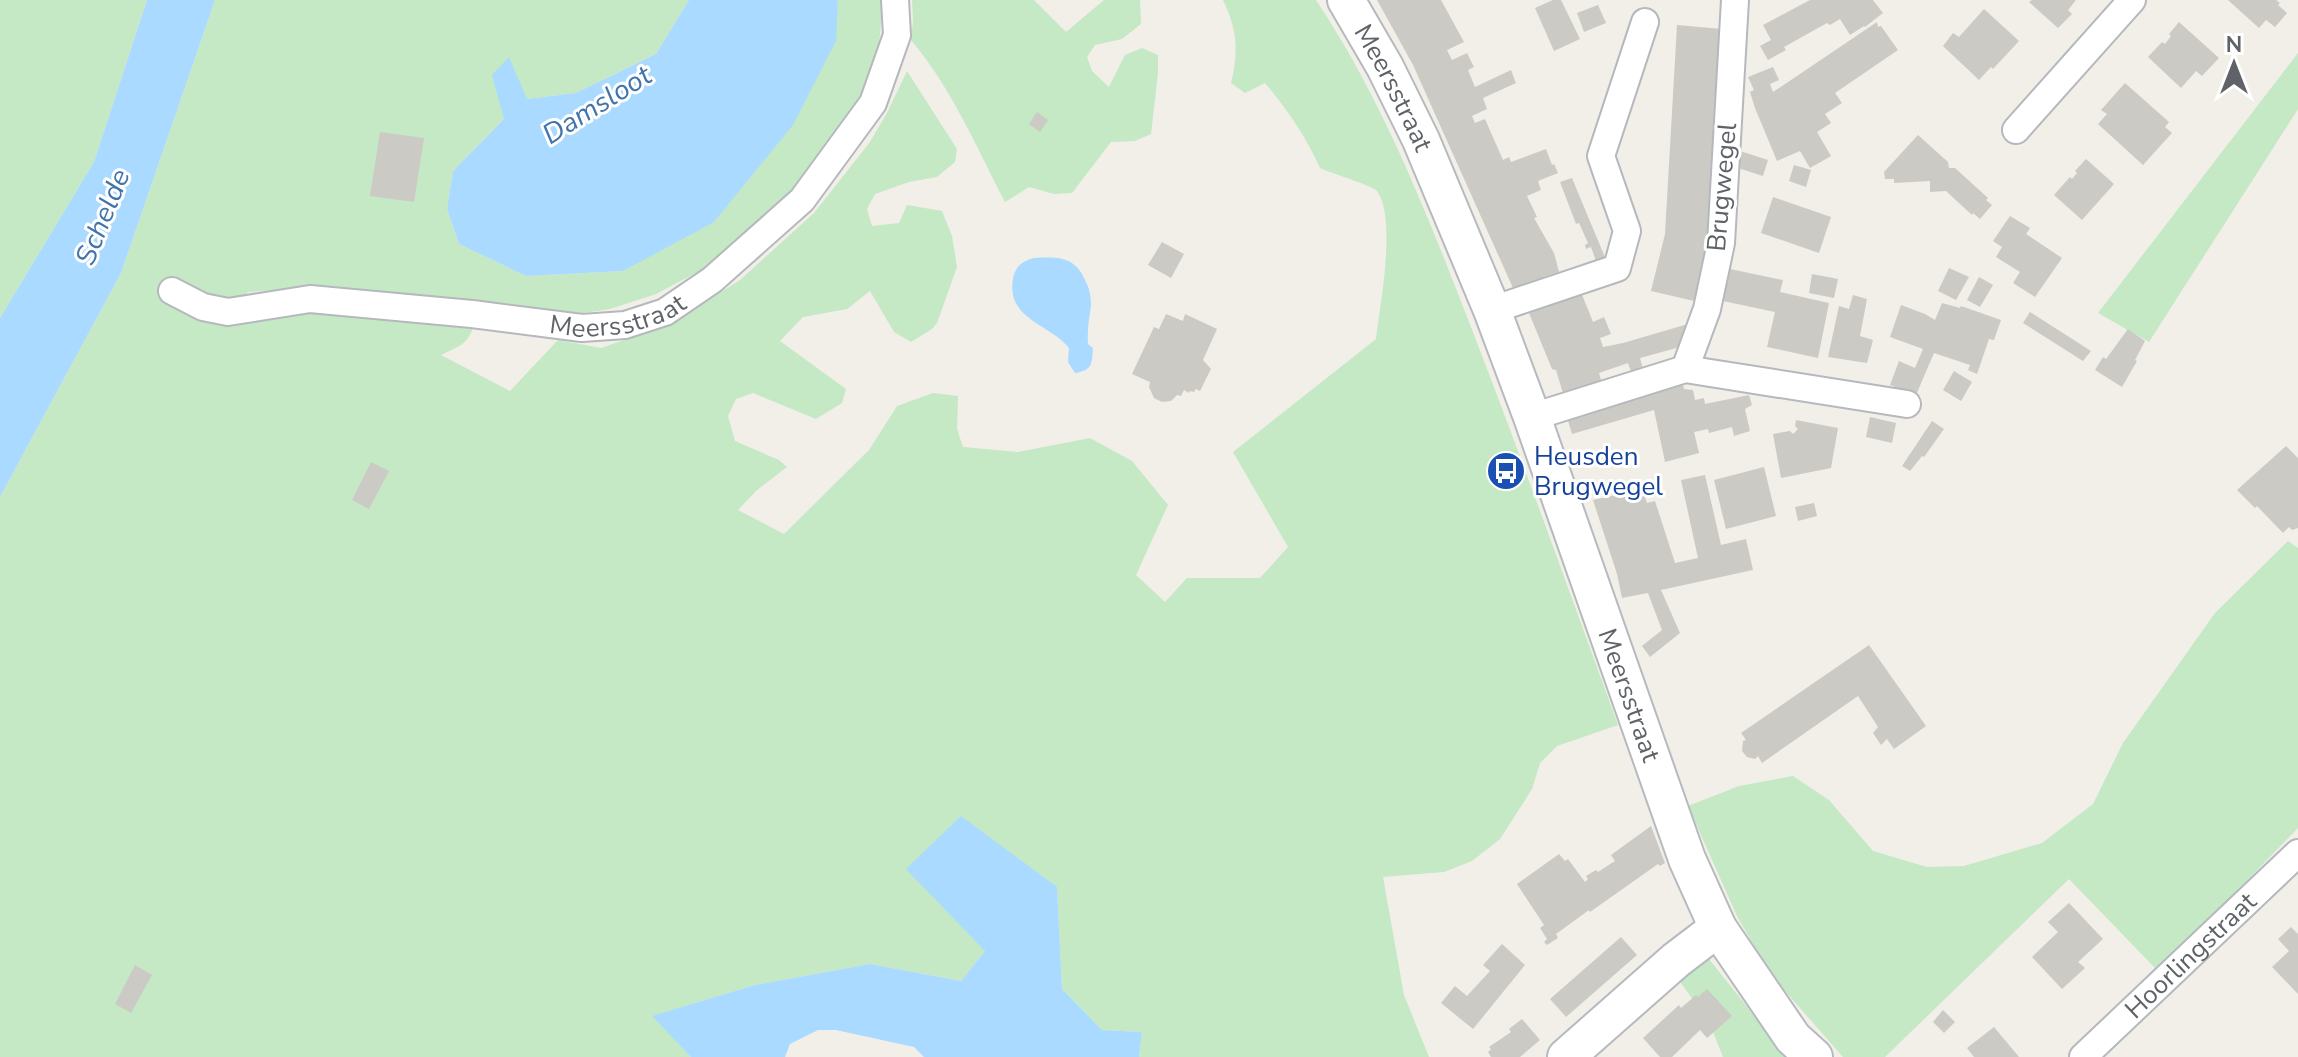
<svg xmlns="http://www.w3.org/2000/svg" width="2298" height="1057" font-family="'Nunito Sans',sans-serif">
  <rect width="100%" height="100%" fill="#f1efe8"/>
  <g fill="#c5e8c5">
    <path d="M0 0H147L94 162 0 318Z"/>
    <path d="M215 0H689L656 54 576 93 527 99 504 119 453 171 447 209 459 244 526 276 623 271 835 41 838 0H883L879 46 861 93 843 129 801 182 763 216 705 268 656 294 610 309 576 314 441 297 354 291 299 289 247 292 250 320C324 306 400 319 474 325 467 346 459 346 441 355L510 391 558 340 601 348 671 324 740 280 814 213 870 142 887 113 907 71 957 149 955 162 937 177 909 182 875 194 867 209 872 226 899 223 907 205 942 211 952 236 957 267 937 323 932 329 911 342 894 332 870 291 847 309 803 317 780 341 846 389 842 403 816 419 753 393 736 399 728 416 735 441 779 460 787 467 756 491 738 510 784 534 869 450 897 406 933 393 958 396 957 429 963 447 1018 452 1090 438 1132 461 1168 505 1136 575 1165 602 1187 578H1260L1288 547 1233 452 1376 339C1380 306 1397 218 1377 191 1374 186 1330 173 1320 168 1306 137 1287 109 1265 83L1245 93 1231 83C1239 53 1237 28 1223 0H1316C1382 99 1426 211 1469 322 1521 456 1569 591 1618 725L1557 746 1540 763 1532 789 1500 839 1472 861 1444 872 1383 877 1404 995 1429 1057H1139L1142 1032 1102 1030 1062 989 1057 887 985 951 961 981 870 964 755 985 653 1016 691 1057H0V497L121 273Z"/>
    <path d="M912 0H1034L1066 32 1104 0H1140L1141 24 1122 39 1095 45 1087 57 1092 71 1109 87 1125 55 1142 48 1158 55V73L1151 134 1135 141 1111 142 1072 193 1054 194 1029 187 1005 202C976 146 952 89 911 40L913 20Z"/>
    <path d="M2298 53V109L2149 342 2098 313Z"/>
    <path d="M2288 541 2298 548V828L2226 902 2156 969 2069 879 1885 1057H1843L1771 975 1737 916 1688 806 1739 786 1793 776 1829 800 1873 851 1927 867 1964 866 2042 843 2093 804 2123 743 2215 613Z"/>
    <path d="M1705 954 1787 1057H1723L1709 1022 1678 979Z"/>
  </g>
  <g fill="#aadaff">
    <path d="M147 0H215L121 273 0 497V318L94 162Z"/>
    <path d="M689 0H838L836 41 793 125 714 222 623 271 526 276 459 244 447 209 453 171 504 119 492 75 509 57 527 99 576 93 656 54Z"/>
    <path d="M1034 258C1059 257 1075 256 1086 282 1090 290 1091 297 1091 306 1089 319 1087 331 1088 344L1093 348C1092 365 1092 370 1075 373L1068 362 1069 348C1051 324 1006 320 1013 279 1015 266 1023 261 1034 258Z"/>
    <path d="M961 816 1057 887 1062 989 1102 1030 1142 1032 1139 1057H924L914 1047 836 1030H818L790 1044 785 1057H691L652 1016 755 985 870 964 961 981 985 951 906 869Z"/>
  </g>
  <g fill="#cccac5">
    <path d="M1377 0H1441L1464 42 1447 50 1452 60 1467 53 1474 67 1468 70 1475 87 1511 70 1516 83 1483 98 1487 109 1472 116 1475 123 1485 119 1503 160 1509 157 1511 162 1546 149 1552 165 1554 164 1558 173 1538 181 1541 190 1527 196 1537 217 1534 218 1554 253 1559 272 1543 277 1544 279 1513 288 1413 65Z"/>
    <path d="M1553 0H1561L1580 39 1554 51 1535 8Z"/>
    <path d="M1810 0H1873L1883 13 1865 27 1864 26 1850 35 1840 19 1830 25 1827 23 1784 47 1786 50 1768 60 1760 46 1771 40 1763 25Z"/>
    <path d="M2032 0H2076L2068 10 2072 14 2058 28 2029 2Z"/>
    <path d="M2228 0H2276L2280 3 2278 5 2287 13 2275 27 2266 20 2259 28Z"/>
    <path d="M1598 5 1606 23 1584 32 1577 13Z"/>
    <path d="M1984 9 2019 41 1993 69 1991 67 1979 80 1943 46 1953 33 1959 37Z"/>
    <path d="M1877 22 1878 27 1881 26 1898 50 1835 93 1842 103 1825 114 1831 123 1817 132 1831 156 1810 168 1800 151 1777 161 1755 108 1750 92 1754 90 1748 77 1773 67 1779 80 1770 84 1773 92Z"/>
    <path d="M2179 22 2219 58 2202 76 2196 71 2181 88 2148 57 2162 42 2165 44 2171 36 2169 34Z"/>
    <path d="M1677 25 1722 29 1709 241 1694 301 1651 291 1665 234Z"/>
    <path d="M2125 83 2169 122 2165 127 2172 133 2143 165 2098 124 2107 114 2101 110Z"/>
    <path d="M1037 112 1048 120 1040 132 1029 124Z"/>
    <path d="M380 132 424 138 414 202 370 196Z"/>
    <path d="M1918 135 1948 162 1949 168H1955L1988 198 1986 200 1992 205 1980 219 1973 213 1972 215 1946 191 1930 192V181L1894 183V179H1885L1884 172Z"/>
    <path d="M1740 151 1768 160 1763 176 1735 167Z"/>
    <path d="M2086 159 2114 184 2082 220 2054 195 2070 177 2072 179 2077 173 2075 171Z"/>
    <path d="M1794 165 1811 170 1806 187 1789 181Z"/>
    <path d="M1572 178 1589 219 1607 262 1597 264 1591 247 1586 249 1585 245 1588 243 1579 223 1576 224 1560 182Z"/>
    <path d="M1773 197 1831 217 1819 253 1761 233Z"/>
    <path d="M2010 216 2030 228 2026 234 2062 258 2035 297 2013 283 2020 272 1996 257 2002 247 1993 241Z"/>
    <path d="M1162 242 1184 254 1171 278 1148 265Z"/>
    <path d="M1949 268 1969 277 1956 300 1938 291Z"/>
    <path d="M1730 269 1783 280 1780 292 1829 303 1818 358 1767 347 1775 312 1723 301Z"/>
    <path d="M1812 274 1838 279 1834 298 1809 293Z"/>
    <path d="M1979 277 1993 285 1980 307 1967 300Z"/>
    <path d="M1581 292 1593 322 1604 317 1611 334 1600 338 1603 347 1623 343 1695 322 1680 347 1640 358 1644 373 1633 377 1628 363 1599 373 1603 387 1565 400 1556 370 1552 369 1529 313Z"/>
    <path d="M1853 295 1867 299 1860 336 1873 340 1867 363 1828 357 1839 306 1849 309Z"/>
    <path d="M1942 303 1960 308 1961 306 2001 320 1994 340 1989 339 1977 374 1968 370 1970 365 1934 353 1916 395 1890 385 1899 361 1915 368 1923 349 1890 337 1901 305 1925 314 1935 320Z"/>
    <path d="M2030 312 2091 351 2083 361 2023 323Z"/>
    <path d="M1166 314 1183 321 1185 314 1217 329 1203 360 1211 369 1200 391 1196 389 1194 392 1190 391 1189 393 1184 390 1181 396 1177 395 1171 401 1162 402 1154 398 1149 387 1150 382 1132 374 1154 327 1159 329Z"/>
    <path d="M2128 329 2145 341 2135 360 2137 361 2122 387 2095 370 2103 357 2106 359Z"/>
    <path d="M1954 371 1972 382 1961 401 1943 390Z"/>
    <path d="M1680 372 1684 389 1693 390 1695 400 1704 398 1705 404 1749 395 1752 405 1745 409 1750 431 1734 436 1732 427 1709 433 1708 429 1694 432 1699 453 1665 462 1654 410 1572 434 1566 414Z"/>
    <path d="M1870 417 1896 423 1892 443 1866 437Z"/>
    <path d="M1796 420 1838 428 1831 468 1781 478 1773 434 1790 431 1793 434 1798 429 1795 426Z"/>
    <path d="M1932 421 1944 429 1924 457 1922 456 1910 471 1902 466Z"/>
    <path d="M2286 446 2298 458V528L2292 530 2289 527 2283 533 2257 506 2255 508 2237 490Z"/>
    <path d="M371 462 389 471 369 509 352 500Z"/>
    <path d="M1764 467 1776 516 1726 529 1714 480Z"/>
    <path d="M1705 475 1721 545 1746 539 1753 570 1661 590 1680 633 1650 657 1642 646 1662 630 1648 593 1622 598 1617 574 1593 500 1642 489 1647 503 1655 501 1675 563 1698 558 1681 480Z"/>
    <path d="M1814 503 1817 516 1798 521 1795 507Z"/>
    <path d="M1869 645 1926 726 1894 749 1887 739 1881 745 1873 733 1878 727 1858 696 1762 763 1758 756 1755 759 1747 757 1742 751 1743 741 1746 740 1741 733Z"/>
    <path d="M1651 826 1665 863 1660 866 1658 864 1590 912 1589 910 1556 934 1558 938 1547 945 1544 942 1547 939 1540 928 1544 925 1517 884 1559 854 1565 861 1568 859 1585 882 1588 879 1586 876 1596 870 1598 872 1615 861 1611 855Z"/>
    <path d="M2069 903 2103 939 2078 962 2085 968 2062 989 2032 957 2058 932 2048 922Z"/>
    <path d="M2291 927 2298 934V994L2272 967 2289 951 2278 939Z"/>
    <path d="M1621 937 1637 955 1566 1017 1550 999Z"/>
    <path d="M1502 944 1525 965 1473 1029 1441 1003 1455 986 1467 996 1490 971 1483 965Z"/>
    <path d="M135 965 152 975 131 1013 115 1004Z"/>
    <path d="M1707 989 1732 1016 1707 1038 1700 1030 1672 1057H1660L1643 1038 1679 1005 1681 1008 1696 995 1698 997Z"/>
    <path d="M1943 1010 1955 1022 1944 1033 1933 1022Z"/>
    <path d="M1522 1019 1540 1040 1520 1057H1491L1488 1052 1491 1049 1489 1047 1511 1032 1509 1029Z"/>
    <path d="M1994 1027 2019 1057H1974L1967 1048Z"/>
  </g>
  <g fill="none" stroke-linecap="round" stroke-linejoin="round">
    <defs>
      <g id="street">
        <path d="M1735 0 1721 243 1707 309 1685 369 1907 404"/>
        <path d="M2016 130 2132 0"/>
        <path id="s1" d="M172 291 203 307 228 312 310 299 472 314 582 328 625 325 665 312 712 280 802 200 873 103 897 35 895 0"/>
        <path d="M1492 310 1617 268 1627 231 1601 156 1645 22"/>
        <path d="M1532 417 1685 369"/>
        <path id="s2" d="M2083 1057 2298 853"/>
      </g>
      <g id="secondary">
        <path id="s3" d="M1346 0 1385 67 1421 140 1492 310 1532 417 1687 859 1718 928 1793 1038 1814 1057"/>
        <path d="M1566 1057 1676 960 1718 928"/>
      </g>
    </defs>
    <use href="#street" stroke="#b5b8bc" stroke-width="30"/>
    <use href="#secondary" stroke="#b6babf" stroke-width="40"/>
    <use href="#street" stroke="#fff" stroke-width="26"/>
    <use href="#secondary" stroke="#fff" stroke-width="36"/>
  </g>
  <defs>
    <symbol id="bus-disc" viewBox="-11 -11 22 22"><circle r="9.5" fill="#1a4fb4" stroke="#fff"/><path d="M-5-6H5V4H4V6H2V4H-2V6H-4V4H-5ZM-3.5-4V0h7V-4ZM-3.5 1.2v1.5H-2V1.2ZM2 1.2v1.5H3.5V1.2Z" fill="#fff"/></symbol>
  </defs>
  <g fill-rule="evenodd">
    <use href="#bus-disc" x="1484" y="449" width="44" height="44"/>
  </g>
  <g text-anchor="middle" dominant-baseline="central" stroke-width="6" stroke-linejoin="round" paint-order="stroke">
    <g font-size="26" fill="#5f6368" stroke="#fff">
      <text stroke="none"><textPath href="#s3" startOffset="100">Meersstraat</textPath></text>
      <text transform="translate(1722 187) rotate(-85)">Brugwegel</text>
      <text stroke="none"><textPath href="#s1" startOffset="454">Meersstraat</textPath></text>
      <text stroke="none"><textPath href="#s3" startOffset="752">Meersstraat</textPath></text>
      <text stroke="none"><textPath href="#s2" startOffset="148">Hoorlingstraat</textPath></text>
    </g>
    <g font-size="26" fill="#164399" stroke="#fff" text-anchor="start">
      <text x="1534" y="456">Heusden<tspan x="1534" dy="30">Brugwegel</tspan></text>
    </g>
    <g font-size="28" font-style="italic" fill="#4174aa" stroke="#fff">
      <text transform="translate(597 105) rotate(-32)">Damsloot</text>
      <text transform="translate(103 217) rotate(-68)">Schelde</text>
    </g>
  </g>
  <g transform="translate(2234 64)" stroke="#ffffff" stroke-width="6" paint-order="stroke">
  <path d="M0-6L14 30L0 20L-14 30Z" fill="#5f6368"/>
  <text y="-12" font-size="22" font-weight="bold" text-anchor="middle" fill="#5f6368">N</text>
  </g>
</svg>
